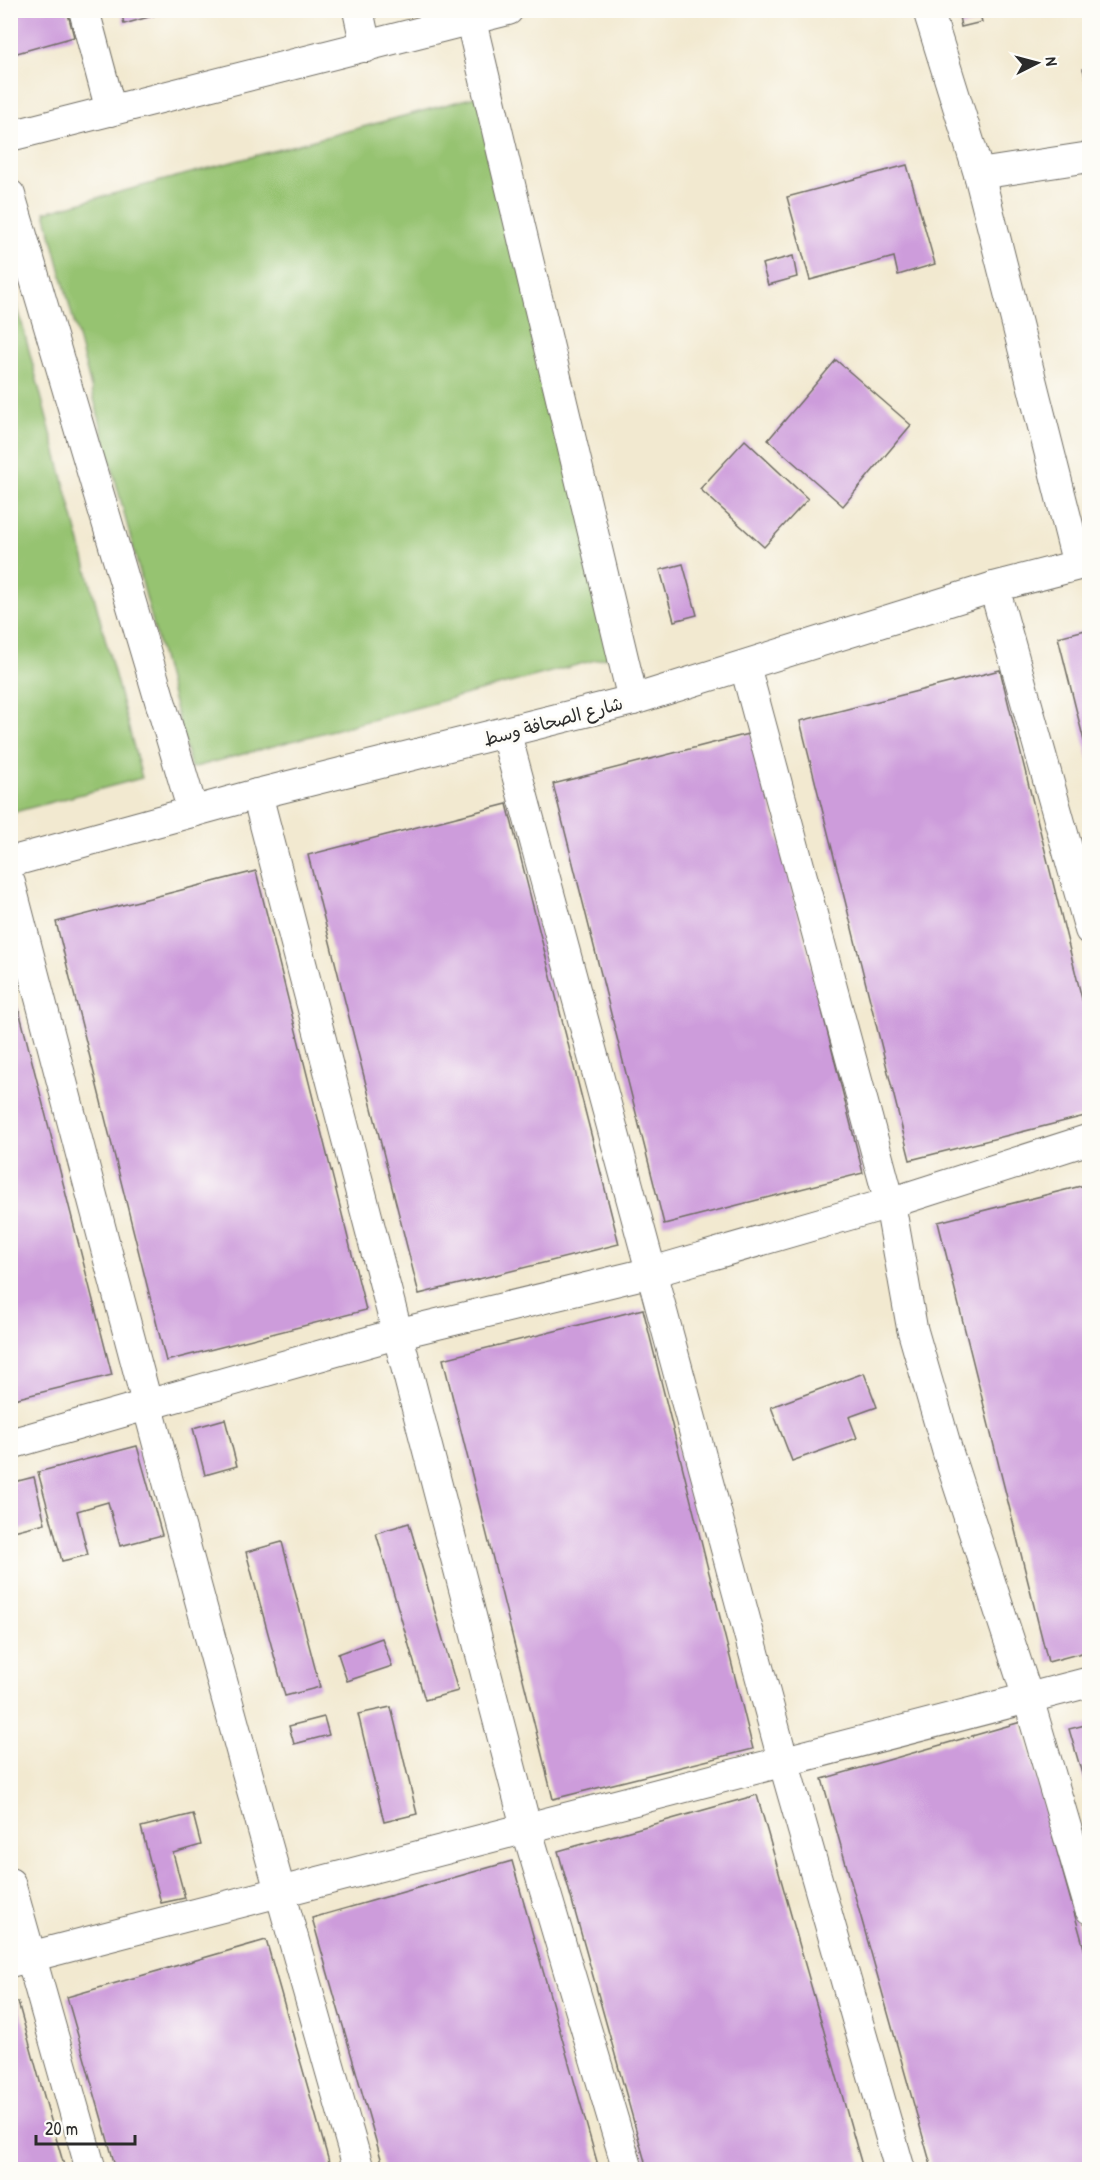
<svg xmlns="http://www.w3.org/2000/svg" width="1100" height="2180" font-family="'Patrick Hand','Playpen Sans Arabic',sans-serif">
  <rect width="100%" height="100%" fill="#fdfcf7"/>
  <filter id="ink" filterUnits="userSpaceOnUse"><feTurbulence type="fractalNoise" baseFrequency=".0167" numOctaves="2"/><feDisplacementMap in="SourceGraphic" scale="12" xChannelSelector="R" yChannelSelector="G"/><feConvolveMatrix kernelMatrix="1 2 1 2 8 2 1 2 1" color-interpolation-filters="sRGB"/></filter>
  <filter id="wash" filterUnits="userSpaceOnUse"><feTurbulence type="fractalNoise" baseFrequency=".008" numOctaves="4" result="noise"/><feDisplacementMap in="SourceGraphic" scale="24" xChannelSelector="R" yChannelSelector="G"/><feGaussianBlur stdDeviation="1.35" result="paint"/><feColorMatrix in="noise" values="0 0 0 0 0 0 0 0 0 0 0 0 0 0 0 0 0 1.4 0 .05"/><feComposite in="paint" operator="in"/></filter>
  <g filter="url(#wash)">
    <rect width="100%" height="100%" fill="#f2e9d0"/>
    <g fill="#96c371" stroke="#60774e" stroke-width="1.5">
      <path d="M486 94 633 650 191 768 45 212Z"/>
      <path d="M11 282 142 778 11 813H10Z"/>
    </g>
    <g id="blocks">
      <g fill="#cd9cdb">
        <path d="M10 10H67L74 37 10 55Z"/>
        <path d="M121 10H170V11L124 24Z"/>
        <path d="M958 10H979L982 22 961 27Z"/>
        <path d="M1089 67V89L1083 69Z"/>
        <path d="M907 165 935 264 898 275 894 257 810 280 787 197Z"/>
        <path d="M793 256 797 277 768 285 762 264Z"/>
        <path d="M836 360 911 425 843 506 768 440Z"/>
        <path d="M745 440 808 499 764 547 700 489Z"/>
        <path d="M683 564 697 615 674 621 660 570Z"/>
        <path d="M1089 629V761L1058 637Z"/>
        <path d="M1000 670 1089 1027V1115L910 1160 800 721Z"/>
        <path d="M752 733 863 1173 664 1224 553 784Z"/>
        <path d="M507 804 619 1244 419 1294 308 855Z"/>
        <path d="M256 871 366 1310 166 1361 56 922Z"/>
        <path d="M10 975 112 1375 10 1400Z"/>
        <path d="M1089 1184V1651L1048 1662 938 1222Z"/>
        <path d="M643 1309 753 1749 553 1799 443 1359Z"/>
        <path d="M864 1373 877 1407 849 1417 857 1438 792 1461 771 1407Z"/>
        <path d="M225 1419 237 1466 205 1475 193 1428Z"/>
        <path d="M137 1446 162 1535 120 1546 108 1502 77 1511 88 1555 62 1561 38 1472Z"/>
        <path d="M34 1477 45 1523 10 1532V1483Z"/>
        <path d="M409 1523 458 1691 425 1700 376 1533Z"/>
        <path d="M282 1542 320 1687 285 1696 246 1552Z"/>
        <path d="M382 1638 392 1666 347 1681 338 1654Z"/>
        <path d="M391 1707 417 1814 384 1822 358 1714Z"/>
        <path d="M324 1717 329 1735 294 1744 289 1726Z"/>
        <path d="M1021 1722 1089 1966V2169H932L822 1779Z"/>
        <path d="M1089 1724V1798L1069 1729Z"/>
        <path d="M757 1795 863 2169H647L558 1851Z"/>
        <path d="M193 1814 201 1845 173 1853 185 1898 161 1903 141 1827Z"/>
        <path d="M512 1861 599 2169H384L312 1918Z"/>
        <path d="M266 1940 331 2169H116L67 1997Z"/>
        <path d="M18 2002 44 2096 65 2169H10V2004Z"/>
      </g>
    </g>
  </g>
  <g filter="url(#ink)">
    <use href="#blocks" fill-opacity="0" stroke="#716e65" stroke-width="1.5"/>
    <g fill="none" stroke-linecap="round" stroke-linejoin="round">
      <defs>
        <g id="minor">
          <path d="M84 10 111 111"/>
          <path d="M358 10 366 47"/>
          <path d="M928 10 979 174 1078 565"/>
          <path d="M471 21 633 700"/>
          <path d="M10 136 508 10"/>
          <path d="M979 174 1090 157"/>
          <path d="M10 195 193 812"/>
          <path d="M994 587 1090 930"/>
          <path d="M745 666 890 1203 912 1328 948 1453 1028 1698 1090 1909"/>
          <path d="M506 734 783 1760 900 2170"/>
          <path d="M257 794 526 1827 628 2170"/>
          <path d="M10 862 257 794 633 700 994 587 1090 562"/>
          <path d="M10 883C122 1313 236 1743 359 2170"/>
          <path d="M10 1444 396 1334 652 1272 890 1203 1090 1139"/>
          <path d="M10 1883 91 2170"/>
          <path d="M10 1962 1090 1682"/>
        </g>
      </defs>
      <use href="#minor" stroke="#716e65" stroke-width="32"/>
      <use href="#minor" stroke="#fff" stroke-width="30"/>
    </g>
  </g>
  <g text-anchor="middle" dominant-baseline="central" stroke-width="6" stroke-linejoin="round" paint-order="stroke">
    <g font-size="18" fill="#2b2b2b" stroke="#fdfcf7">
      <text transform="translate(553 721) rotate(-15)">شارع الصحافة وسط</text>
    </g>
  </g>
  <rect width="1100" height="2180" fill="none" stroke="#fdfcf7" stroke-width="36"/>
  <g transform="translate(1037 63) rotate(84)" stroke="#fdfcf7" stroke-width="4.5" paint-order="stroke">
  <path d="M0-4.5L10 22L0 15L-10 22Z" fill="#2b2b2b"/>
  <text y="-9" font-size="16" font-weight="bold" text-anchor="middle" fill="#2b2b2b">N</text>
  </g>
  <path d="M36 2135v9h99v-9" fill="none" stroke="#2b2b2b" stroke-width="3"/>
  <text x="45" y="2135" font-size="18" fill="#2b2b2b" stroke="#fdfcf7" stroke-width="4.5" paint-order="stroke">20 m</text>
</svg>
